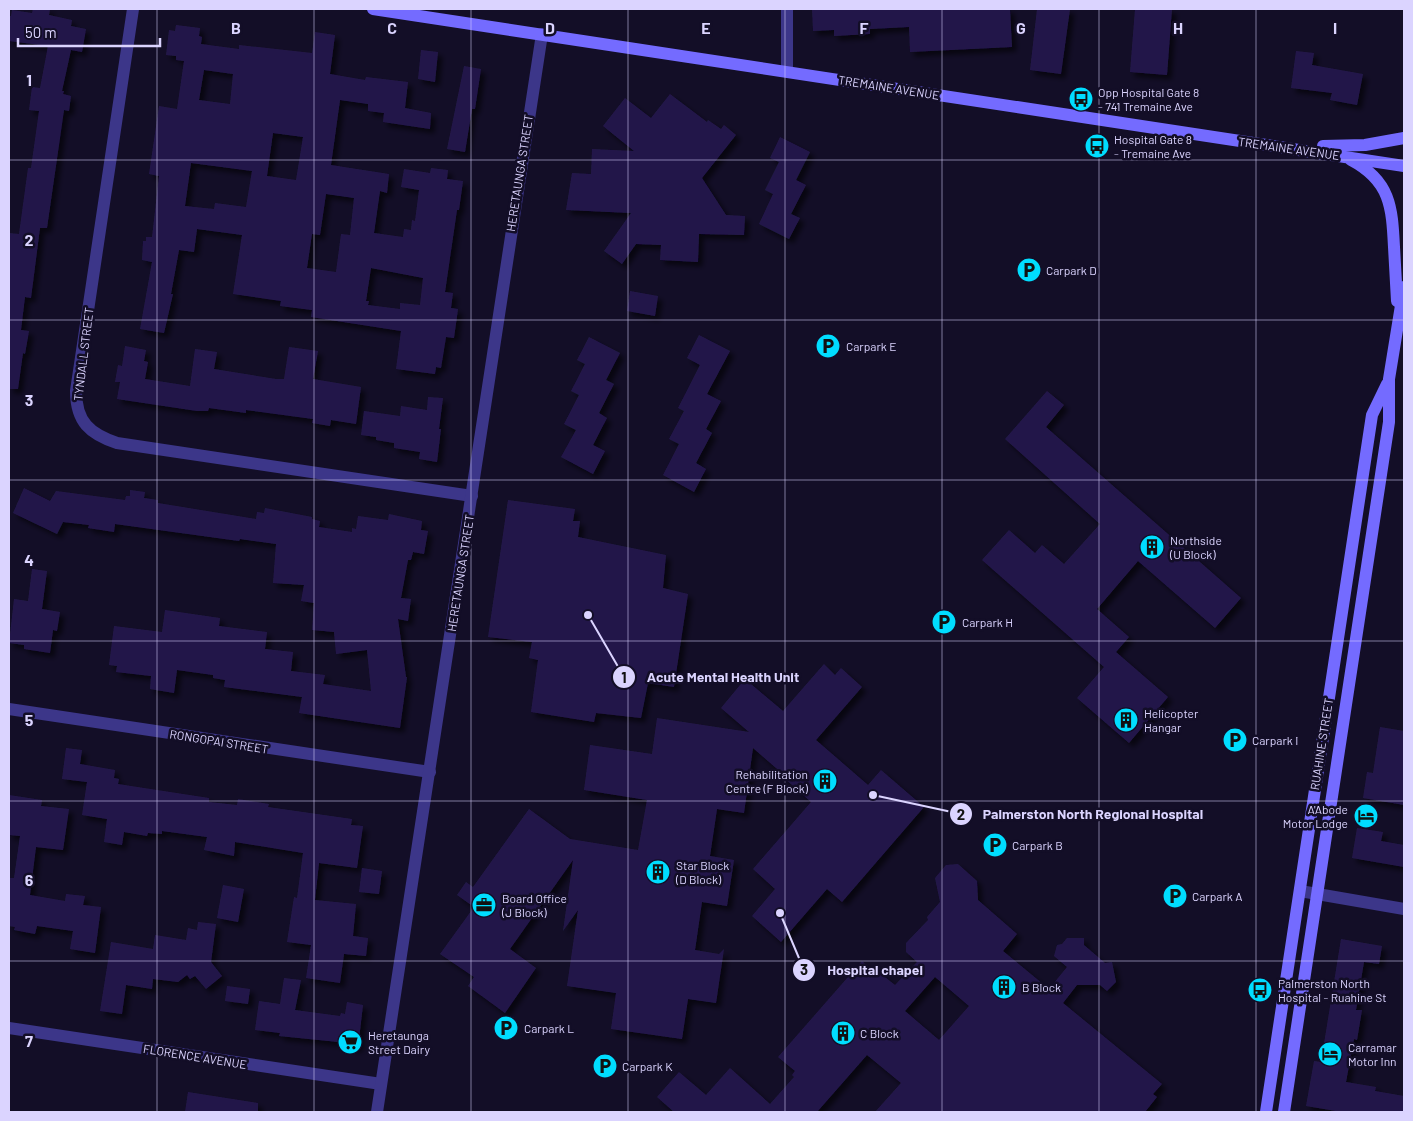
<svg xmlns="http://www.w3.org/2000/svg" width="1413" height="1121" font-family="Barlow,sans-serif">
  <defs>
    <filter id="shadow"><feDropShadow dx="4.5" dy="4.5" stdDeviation="2.5" flood-color="#0009"/></filter>
  </defs>
  <rect width="100%" height="100%" fill="#130e27"/>
  <g fill="#24194a" fill-rule="evenodd" filter="url(#shadow)">
    <path d="M33 9H50L49 15 72 20 71 26 86 29 82 52 71 50 62 91H64L63 94 71 96 69 111 64 110 47 228H40L31 298 25 297 21 330 29 331 25 354 23 353 18 389H9V233L19 234 28 168H31L39 111 29 110 32 87 40 88 48 46 9 41V16H11L12 10 32 13Z"/>
    <path d="M812 9H1010L1012 47 910 52 909 27 870 29V34L834 36V30L813 31Z"/>
    <path d="M1037 9H1070L1061 74 1030 70Z"/>
    <path d="M1135 9H1172L1167 75 1130 72Z"/>
    <path d="M176 25 200 28 199 36 202 37 201 44 239 49V45L312 53 315 32 335 35 330 74 365 80 366 77 408 82 405 108 431 113 430 129 383 122 384 113 368 111V104L340 100 331 165 389 174 387 193 380 191 374 233 403 237 404 229 411 230 412 220 415 221 419 190 401 187 404 169 430 173 431 168 448 170 447 179 463 181 459 210H457L445 292 453 293 451 308 458 309 454 338 446 337 441 368 436 367 435 374 396 369 401 331 311 317 312 310 280 306 281 301 233 294 242 235 197 229 194 252 179 250 171 294H173L164 333 140 329 152 262 142 260 143 241H146V237H152L159 176 149 174 159 106 177 109 184 61 176 60V56L166 55 169 30 175 31ZM204 70 233 74 230 104 199 100ZM273 133 303 137 296 180 267 176ZM191 163 252 171 246 207 215 203 214 209 185 206ZM326 194 354 198 350 235 341 234 336 272 307 268 312 234 320 235ZM371 268 423 278 420 305 400 303V309L368 305 369 301H366Z"/>
    <path d="M421 50 438 52 435 82 418 79Z"/>
    <path d="M1296 51 1314 53 1312 65 1363 74 1357 105 1330 100 1332 93 1291 88Z"/>
    <path d="M464 66 481 69 475 109H472L465 152 447 149Z"/>
    <path d="M670 94 707 122 708 120 721 129 724 125 736 135 702 178 726 215 745 216 744 235 699 234 698 262 660 260 661 245 636 244 622 264 604 251 631 213 566 210 572 173 591 174 592 149 634 151 603 126 625 98 651 118Z"/>
    <path d="M780 137 810 152 796 180 806 185 791 214 800 218 789 239 759 224 773 194 765 190 779 162 770 158Z"/>
    <path d="M630 291 658 296 655 316 627 311Z"/>
    <path d="M699 335 730 351 707 394 721 401 706 429 712 433 696 463 706 469 694 492 663 475 679 444 669 439 684 411 678 408 700 365 687 358Z"/>
    <path d="M589 337 620 353 606 380 614 384 599 413 607 418 593 445 605 451 593 474 561 457 576 430 564 424 579 395 571 391 585 364 577 360Z"/>
    <path d="M125 346 146 350 144 361 148 362 145 379 190 386 195 349 217 352 214 369 276 379H284L289 347 318 351 313 379 361 387 356 424 331 420 330 426 312 423 313 419 246 410V413L209 408 208 411H197L117 399 120 382H115L118 365 122 366Z"/>
    <path d="M1047 391 1064 405 1046 427 1241 598 1215 628 1138 561 1097 609 1129 637 1116 652 1168 697 1129 743 1077 698 1104 667 982 560 1009 530 1035 553 1042 545 1064 564 1100 524 1005 439Z"/>
    <path d="M428 397 443 398 439 429H441L437 462 419 459 420 452 394 448V443L376 440V437L361 435 364 411 400 416 401 406 427 410Z"/>
    <path d="M24 488 50 501 56 491 125 500 126 496H130V490L145 492 144 498 158 500V503L256 519 257 512 264 513 265 508 312 517V519L320 521 319 527 352 532V528L356 529 358 516 388 520 389 514 422 521 421 530 428 531 424 554 413 552 411 560H408L401 598 411 599 408 621 398 619 406 677H407L400 728 299 713 302 697 224 687 225 680 213 678V675L177 670 174 693 150 689 151 676 116 672 117 666 109 665 114 626 162 632 165 610 220 618 219 626 267 632 265 649 293 652 291 671 325 675 323 684 371 691 367 650 336 654 334 632 312 630 314 603 301 601 304 585 273 583 276 544 240 539 239 541 115 524 114 532 88 528 89 525 63 522 57 534 13 513Z"/>
    <path d="M508 500 575 509 573 521H580L578 537 666 555 663 588 688 594 674 687 648 683 641 718 596 713 594 722 531 712 538 660 529 658 532 642 488 637Z"/>
    <path d="M32 569 47 571 42 609 60 612 57 631 53 630 50 653 24 649V645L9 643 14 599 28 601Z"/>
    <path d="M824 664 835 675 841 668 862 687 816 740 868 785 881 770 924 807 842 902 827 889 781 942 752 916 775 889 753 869 811 802 783 777 784 775 753 748 744 813 717 809 710 856 734 860 727 906 702 902 695 950 719 954 724 949 716 1003 688 999 682 1039 611 1029 616 993 567 986 578 910 563 931 573 860 510 949 536 968 505 1013 468 986 474 977 440 954 474 907 457 895 466 882 473 887 529 809 570 839 638 850 647 800 584 790 590 745 652 754 657 718 749 732 721 708 745 679 783 711Z"/>
    <path d="M1380 727 1404 731V805L1363 798 1367 772 1373 773Z"/>
    <path d="M66 748 82 750 80 764 115 770 114 778 119 779 118 784 209 798V802L237 805 238 799 269 804 268 807 352 819 351 825 363 826 357 868 319 863 315 900 356 904 353 936 368 938 366 956 344 954 340 983 306 978 311 945 287 942 294 897 297 898 303 853 235 842 234 856 204 850 207 837 162 831V834L148 833 147 836 124 832 122 845 104 842 107 819 82 815 87 782 62 779Z"/>
    <path d="M9 795 42 800 41 806 69 809 63 850 36 847 30 895 65 901 66 894 85 896 83 905 101 907 95 953 70 949 73 931 37 926 35 934 14 930 15 927 9 926V878H14L20 836 9 835Z"/>
    <path d="M1357 828 1383 832 1381 841 1404 845V867L1352 858Z"/>
    <path d="M958 864 977 881 978 900 1017 934 1003 951 1049 989 1067 967 1054 956 1057 945 1062 944 1067 938H1084V945L1105 963 1112 962 1116 982 1107 991 1100 985H1077L1063 1003 1162 1084 1153 1094 1157 1097 1145 1112H875L901 1083 867 1055 817 1112H674L657 1097 679 1072 706 1095 730 1068 770 1104 794 1077 792 1075 795 1071 778 1057 862 961 879 976 881 974 895 985 917 962 906 952V943L928 920 927 917 940 902 935 878 946 865ZM935 977 969 1006 939 1040 905 1011Z"/>
    <path d="M362 868 382 871 379 894 359 892Z"/>
    <path d="M223 885 244 889 238 922 217 918Z"/>
    <path d="M198 922 216 924 211 962 222 976 206 989 195 976 190 979 187 975 178 982 153 979 152 989 126 985 122 1014 100 1011 111 942 153 949 155 935 186 940 188 928 197 930Z"/>
    <path d="M1341 939 1382 946 1379 964 1364 962 1356 1010H1362L1357 1040 1354 1039 1346 1082 1376 1087 1375 1091 1404 1096V1112H1342L1306 1106 1314 1061 1321 1062Z"/>
    <path d="M284 978 301 980 295 1010 340 1016 341 1013 345 1014 347 1002 363 1005 358 1048 338 1045V1042L279 1036 280 1033 255 1030 259 1001 280 1004Z"/>
    <path d="M227 986 250 989 248 1004 225 1001Z"/>
    <path d="M188 1092 258 1103V1112H185Z"/>
  </g>
  <g fill="none" stroke-linecap="round" stroke-linejoin="round">
    <g stroke="#3c3689" stroke-width="12">
      <path d="M133 9 76 391C76 422 90 434 117 443L472 496"/>
      <path d="M787 9V71"/>
      <path d="M9 709 430 772"/>
      <path d="M1300 891 1404 909"/>
      <path d="M9 1028 381 1084"/>
      <path d="M377 1112C434 753 485 393 542 34"/>
    </g>
    <g stroke="#746bff" stroke-width="12">
      <path d="M373 9 1404 166"/>
      <path d="M1323 146 1365 145 1404 138"/>
      <path d="M1351 160C1391 181 1392 208 1394 247 1395 265 1396 283 1397 301"/>
      <path d="M1266 1112 1372 415 1387 384"/>
      <path d="M1284 1112 1389 422V379L1404 287"/>
    </g>
  </g>
  <path fill="none" stroke="#dbd4ff" stroke-width="1" stroke-opacity="0.55" d="M157 9V1112M314 9V1112M471 9V1112M628 9V1112M785 9V1112M942 9V1112M1099 9V1112M1256 9V1112M9 160H1404M9 320H1404M9 480H1404M9 641H1404M9 801H1404M9 961H1404"/>
  <defs>
    <symbol id="bus-disc" viewBox="-11 -11 22 22"><circle r="9.5" fill="#0df" stroke="#130e27"/><path d="M-5-6H5V4H4V6H2V4H-2V6H-4V4H-5ZM-3.5-4V0h7V-4ZM-3.5 1.2v1.5H-2V1.2ZM2 1.2v1.5H3.5V1.2Z" fill="#111"/></symbol>
    <symbol id="parking-disc" viewBox="-11 -11 22 22"><circle r="9.5" fill="#0df" stroke="#130e27"/><path d="M-3.5-5.5H1a3.5 3.5 0 0 1 0 7H-1V5.5H-3.5ZM-1-3.4V-.6H.8a1.4 1.4 0 0 0 0-2.8Z" fill="#111"/></symbol>
    <symbol id="building-disc" viewBox="-11 -11 22 22"><circle r="9.5" fill="#0df" stroke="#130e27"/><path d="M-4-6H4V6H1V3H-1V6H-4ZM-2.5-4.3h1.7v1.8h-1.7ZM.8-4.3h1.7v1.8H.8ZM-2.5-1h1.7V.8h-1.7ZM.8-1h1.7V.8H.8Z" fill="#111"/></symbol>
    <symbol id="hotel-disc" viewBox="-11 -11 22 22"><circle r="9.5" fill="#0df" stroke="#130e27"/><path d="M-6-4.5h1.5V1H6V5H4.5V3h-9V5H-6ZM-4 0a1.8 1.8 0 1 1 3.6 0ZM.5 0V-2.5h3Q6-2.5 6 0Z" fill="#111"/></symbol>
    <symbol id="office-disc" viewBox="-11 -11 22 22"><circle r="9.5" fill="#0df" stroke="#130e27"/><path d="M-6-3h4V-5.5h4V-3h4V5H-6ZM-1-4.5V-3h2v-1.5ZM-6 0V1H6V0Z" fill="#111"/></symbol>
    <symbol id="supermarket-disc" viewBox="-11 -11 22 22"><circle r="9.5" fill="#0df" stroke="#130e27"/><path d="M-6-5.5h2.5l.6 2H6L4.5 2H-2.5L-4.4-4H-6ZM-1.5 3.2a1.3 1.3 0 1 0 .1 0ZM3 3.2a1.3 1.3 0 1 0 .1 0Z" fill="#111"/></symbol>
  </defs>
  <g fill-rule="evenodd">
    <use href="#bus-disc" x="1067" y="85" width="28" height="28"/>
    <use href="#bus-disc" x="1083" y="132" width="28" height="28"/>
    <use href="#parking-disc" x="1015" y="256" width="28" height="28"/>
    <use href="#parking-disc" x="814" y="332" width="28" height="28"/>
    <use href="#building-disc" x="1138" y="533" width="28" height="28"/>
    <use href="#parking-disc" x="930" y="608" width="28" height="28"/>
    <use href="#building-disc" x="1112" y="706" width="28" height="28"/>
    <use href="#parking-disc" x="1221" y="726" width="28" height="28"/>
    <use href="#building-disc" x="811" y="767" width="28" height="28"/>
    <use href="#hotel-disc" x="1352" y="802" width="28" height="28"/>
    <use href="#parking-disc" x="981" y="831" width="28" height="28"/>
    <use href="#building-disc" x="644" y="858" width="28" height="28"/>
    <use href="#parking-disc" x="1161" y="882" width="28" height="28"/>
    <use href="#office-disc" x="470" y="891" width="28" height="28"/>
    <use href="#building-disc" x="990" y="973" width="28" height="28"/>
    <use href="#bus-disc" x="1246" y="976" width="28" height="28"/>
    <use href="#parking-disc" x="492" y="1014" width="28" height="28"/>
    <use href="#building-disc" x="829" y="1019" width="28" height="28"/>
    <use href="#supermarket-disc" x="336" y="1028" width="28" height="28"/>
    <use href="#hotel-disc" x="1316" y="1040" width="28" height="28"/>
    <use href="#parking-disc" x="591" y="1052" width="28" height="28"/>
  </g>
  <g text-anchor="middle" dominant-baseline="central" stroke-width="5" stroke-linejoin="round" paint-order="stroke">
    <g font-size="12" fill="#dbd4ff" stroke="#130e27">
      <text transform="translate(889 87) rotate(9)">TREMAINE AVENUE</text>
      <text transform="translate(1289 148) rotate(8)">TREMAINE AVENUE</text>
      <text transform="translate(519 173) rotate(-81)">HERETAUNGA STREET</text>
      <text transform="translate(83 354) rotate(-83)">TYNDALL STREET</text>
      <text transform="translate(460 573) rotate(-81)">HERETAUNGA STREET</text>
      <text transform="translate(219 741) rotate(9)">RONGOPAI STREET</text>
      <text transform="translate(1321 744) rotate(-81)">RUAHINE STREET</text>
      <text transform="translate(195 1056) rotate(9)">FLORENCE AVENUE</text>
    </g>
    <g font-size="12" fill="#dbd4ff" stroke="#130e27" text-anchor="start">
      <text x="1098" y="92">Opp Hospital Gate 8<tspan x="1098" dy="14">- 741 Tremaine Ave</tspan></text>
      <text x="1114" y="139">Hospital Gate 8<tspan x="1114" dy="14">- Tremaine Ave</tspan></text>
      <text x="1046" y="270">Carpark D</text>
      <text x="846" y="346">Carpark E</text>
      <text x="1170" y="540">Northside<tspan x="1170" dy="14">(U Block)</tspan></text>
      <text x="962" y="622">Carpark H</text>
      <text x="1144" y="713">Helicopter<tspan x="1144" dy="14">Hangar</tspan></text>
      <text x="1252" y="740">Carpark I</text>
      <text x="808" y="774" text-anchor="end">Rehabilitation<tspan x="808" dy="14">Centre (F Block)</tspan></text>
      <text x="1348" y="809" text-anchor="end">A'Abode<tspan x="1348" dy="14">Motor Lodge</tspan></text>
      <text x="1012" y="845">Carpark B</text>
      <text x="676" y="865">Star Block<tspan x="676" dy="14">(D Block)</tspan></text>
      <text x="1192" y="896">Carpark A</text>
      <text x="502" y="898">Board Office<tspan x="502" dy="14">(J Block)</tspan></text>
      <text x="1278" y="983">Palmerston North<tspan x="1278" dy="14">Hospital - Ruahine St</tspan></text>
      <text x="1022" y="987">B Block</text>
      <text x="524" y="1028">Carpark L</text>
      <text x="860" y="1033">C Block</text>
      <text x="368" y="1035">Heretaunga<tspan x="368" dy="14">Street Dairy</tspan></text>
      <text x="1348" y="1047">Carramar<tspan x="1348" dy="14">Motor Inn</tspan></text>
      <text x="622" y="1066">Carpark K</text>
    </g>
  </g>
  <g font-size="16" text-anchor="middle" font-weight="bold" fill="#dbd4ff" stroke="#130e27" stroke-width="5" stroke-linejoin="round" paint-order="stroke">
    <text x="236" y="34">B</text>
    <text x="392" y="34">C</text>
    <text x="550" y="34">D</text>
    <text x="706" y="34">E</text>
    <text x="864" y="34">F</text>
    <text x="1021" y="34">G</text>
    <text x="1178" y="34">H</text>
    <text x="1335" y="34">I</text>
    <text x="29" y="86">1</text>
    <text x="29" y="246">2</text>
    <text x="29" y="406">3</text>
    <text x="29" y="566">4</text>
    <text x="29" y="726">5</text>
    <text x="29" y="886">6</text>
    <text x="29" y="1047">7</text>
  </g>
  <path fill="none" stroke="#dbd4ff" stroke-width="2" d="M588 615L624 677M873 795L961 814M780 913L804 970"/>
  <g fill="#dbd4ff" stroke="#130e27" stroke-width="2">
    <circle cx="588" cy="615" r="5"/>
    <circle cx="873" cy="795" r="5"/>
    <circle cx="780" cy="913" r="5"/>
    <circle cx="624" cy="677" r="12"/>
    <circle cx="961" cy="814" r="12"/>
    <circle cx="804" cy="970" r="12"/>
  </g>
  <g font-size="15" text-anchor="middle" font-weight="bold" fill="#111">
    <text x="624" y="683">1</text>
    <text x="961" y="820">2</text>
    <text x="804" y="975">3</text>
  </g>
  <g font-size="14" text-anchor="middle" font-weight="bold" fill="#dbd4ff" stroke="#130e27" stroke-width="5" stroke-linejoin="round" paint-order="stroke">
    <text x="723" y="682">Acute Mental Health Unit</text>
    <text x="1093" y="819">Palmerston North Regional Hospital</text>
    <text x="875" y="975">Hospital chapel</text>
  </g>
  <rect width="1413" height="1121" fill="none" stroke="#dbd4ff" stroke-width="20"/>
  <path d="M18 38v8h142v-8" fill="none" stroke="#dbd4ff" stroke-width="2.5"/>
  <text x="25" y="38" font-size="15" fill="#dbd4ff" stroke="#130e27" stroke-width="4" paint-order="stroke">50 m</text>
</svg>
